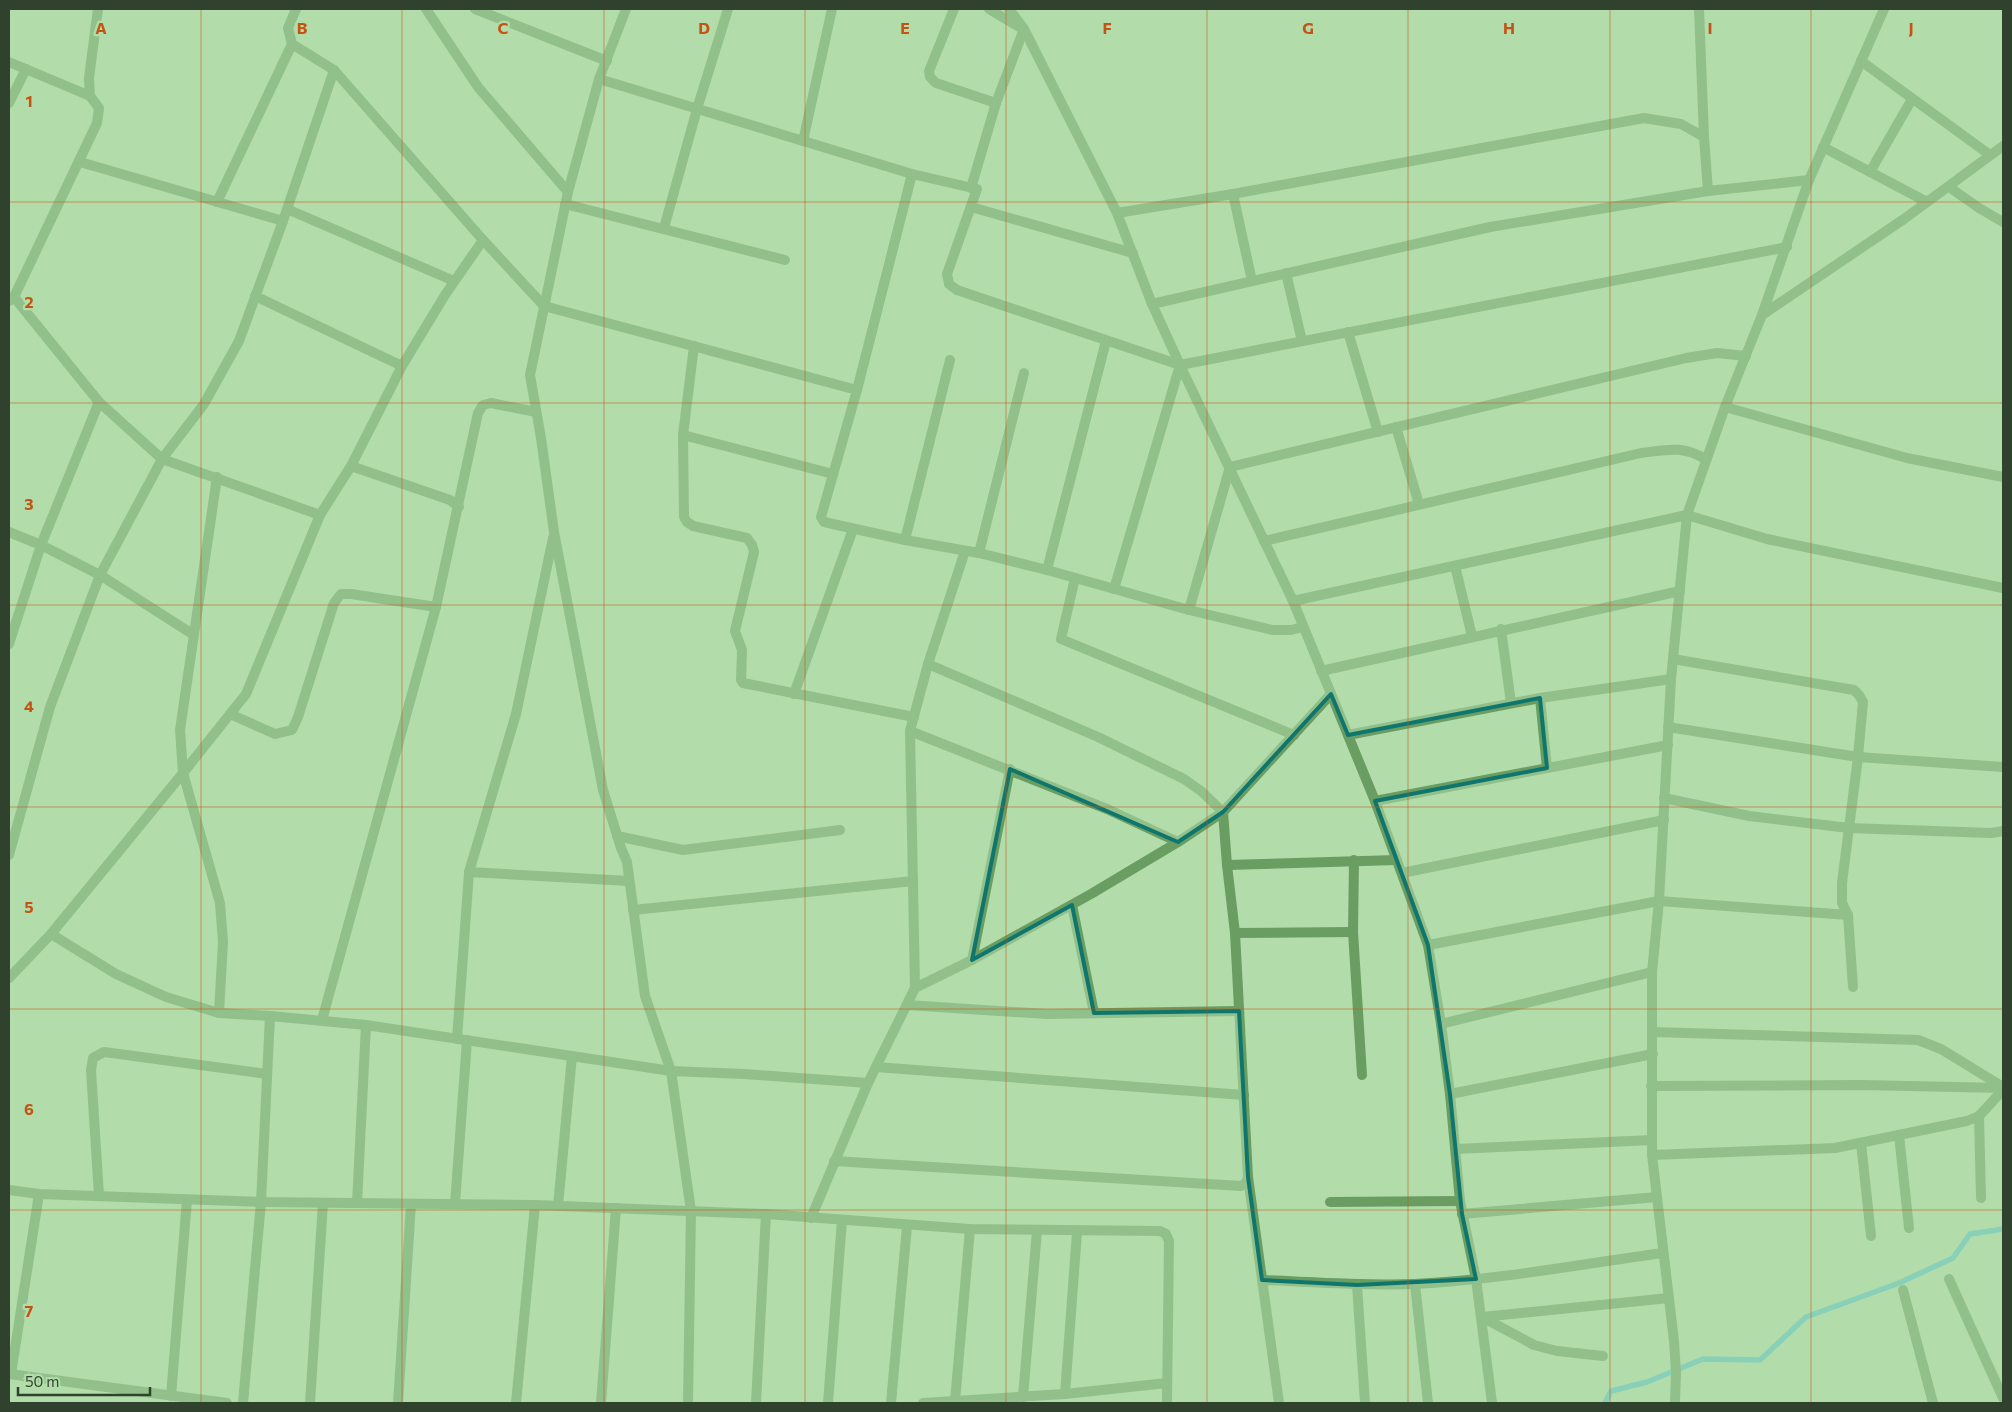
<svg xmlns="http://www.w3.org/2000/svg" width="2012" height="1412" font-family="Commissioner,sans-serif">
  <rect width="100%" height="100%" fill="#b2ddab"/>
  <g fill="none" stroke-linecap="round" stroke-linejoin="round">
    <path stroke="#58c2c9" stroke-width="5.5" d="M1605 1403 1611 1391 1647 1382 1703 1359 1760 1360 1806 1317 1899 1283 1953 1258 1970 1234 2003 1229"/>
    <g stroke="#6a9d62" stroke-width="10">
      <path d="M296 9 288 28 292 44 334 70 483 240 544 306 857 390"/>
      <path d="M426 9 478 87 568 192"/>
      <path d="M475 9 607 61"/>
      <path d="M626 9 599 79 568 192 530 375 541 438 554 532 603 790 621 848 627 862 645 996 671 1071 691 1211 688 1403"/>
      <path d="M954 9 929 71 930 77 936 83 996 103"/>
      <path d="M989 9 1021 28"/>
      <path d="M1009 9 1024 29 1117 213 1152 304 1180 365 1293 601 1375 801 1428 945 1441 1024 1450 1094 1460 1201 1476 1279 1492 1403"/>
      <path d="M1699 9 1704 137 1708 191"/>
      <path d="M1861 61 1990 155"/>
      <path d="M9 62 90 96"/>
      <path d="M599 79 912 174 977 189 947 274 949 284 957 290 1180 365 1787 247"/>
      <path d="M9 103 26 69"/>
      <path d="M803 141 832 9"/>
      <path d="M1823 147 1927 202"/>
      <path d="M80 162 283 221"/>
      <path d="M1870 172 1912 99"/>
      <path d="M912 174 857 390 821 517 824 522 905 540 979 553 1047 570 1189 610 1272 630H1291L1303 627"/>
      <path d="M1949 187 1979 208 2003 222"/>
      <path d="M971 188 996 103 1024 29"/>
      <path d="M1233 194 1252 281"/>
      <path d="M217 202 292 44"/>
      <path d="M565 204 785 260"/>
      <path d="M971 207 1133 253"/>
      <path d="M287 209 454 281"/>
      <path d="M1117 213 1233 194 1644 118 1681 124 1704 137"/>
      <path d="M664 228 697 109 728 9"/>
      <path d="M1286 273 1302 341"/>
      <path d="M255 296 402 366"/>
      <path d="M14 297 99 402 162 459 320 515"/>
      <path d="M9 301 14 297 97 123 99 108 90 96 89 78 98 9"/>
      <path d="M1152 304 1490 227 1708 191 1809 180"/>
      <path d="M1762 315 1904 219 2003 146"/>
      <path d="M1348 332 1378 432"/>
      <path d="M694 346 683 435 684 517 687 522 693 526 747 538 752 545 754 552 735 631 742 650 741 680 743 683 914 717"/>
      <path d="M1725 407 1907 458 2003 477"/>
      <path d="M1396 427 1419 504"/>
      <path d="M683 435 833 474"/>
      <path d="M351 466 450 500 459 507"/>
      <path d="M217 477 180 730 183 773 220 903 223 942 219 1013"/>
      <path d="M9 532 41 545 100 575 194 635"/>
      <path d="M905 540 950 360"/>
      <path d="M1264 541 1641 453C1667 450 1682 445 1705 459"/>
      <path d="M979 553 1024 373"/>
      <path d="M1455 566 1472 636"/>
      <path d="M1047 570 1106 341"/>
      <path d="M1075 578 1061 639 1294 735"/>
      <path d="M1114 589 1180 365"/>
      <path d="M1293 601 1687 515 1767 539 2003 588"/>
      <path d="M1189 610 1230 467 1686 358 1717 353 1746 356"/>
      <path d="M1501 629 1511 703"/>
      <path d="M9 644 41 545 99 402"/>
      <path d="M1673 659 1854 690 1859 695 1863 702 1858 757 1842 883V903L1848 915 1853 987"/>
      <path d="M928 664 1098 737 1184 779 1201 791 1223 812 1227 865 1235 933 1248 1177 1279 1403"/>
      <path d="M1321 671 1680 591"/>
      <path d="M794 694 853 529"/>
      <path d="M1540 698 1547 768"/>
      <path d="M230 714 275 734 292 730 298 717 334 603 341 594H351L436 607"/>
      <path d="M1668 727 1858 757 2003 767"/>
      <path d="M910 731 1107 809 1178 842"/>
      <path d="M1348 735 1540 698 1671 679"/>
      <path d="M1664 798 1749 816 1849 828 1991 833 2003 831"/>
      <path d="M1375 801 1668 745"/>
      <path d="M617 836 683 850 840 830"/>
      <path d="M9 855 50 707 100 575 162 459 204 404 239 341 283 221 334 70"/>
      <path d="M1354 860 1353 932 1362 1075"/>
      <path d="M1227 865 1397 860"/>
      <path d="M469 872 629 881"/>
      <path d="M1402 873 1664 820"/>
      <path d="M1072 905 1094 1013"/>
      <path d="M633 910 913 881"/>
      <path d="M1235 933 1353 932"/>
      <path d="M51 934 116 974 166 997 219 1013 270 1016 366 1025 671 1071 744 1074 868 1083"/>
      <path d="M1428 945 1659 901 1848 915"/>
      <path d="M972 960 1010 769"/>
      <path d="M9 978 51 934 183 773 246 694 320 515 351 466 402 366 445 295 483 240"/>
      <path d="M915 988 972 960 1091 894 1178 842 1223 812 1331 694"/>
      <path d="M907 1005 1047 1014 1239 1011"/>
      <path d="M322 1020 436 607 478 413 483 405 491 403 536 412"/>
      <path d="M1441 1024 1652 972"/>
      <path d="M1652 1032 1918 1040 1941 1049 2003 1087"/>
      <path d="M457 1039 469 872 516 714 553 538"/>
      <path d="M876 1067 1244 1095"/>
      <path d="M1651 1086 1861 1085 2003 1088"/>
      <path d="M1450 1094 1653 1054"/>
      <path d="M1979 1116 1981 1198"/>
      <path d="M1899 1135 1909 1228"/>
      <path d="M1861 1143 1871 1236"/>
      <path d="M1456 1149 1652 1140"/>
      <path d="M1652 1155 1835 1148 1967 1121 1979 1116 2003 1090"/>
      <path d="M834 1161 1241 1186 1246 1183 1248 1177"/>
      <path d="M9 1190 39 1194 261 1202 535 1205 766 1214 970 1229 1160 1231 1166 1234 1169 1241 1167 1403"/>
      <path d="M99 1196 91 1070 93 1058 104 1052 267 1074"/>
      <path d="M1330 1202 1460 1201"/>
      <path d="M357 1203 366 1025"/>
      <path d="M455 1204 467 1040"/>
      <path d="M558 1206 572 1056"/>
      <path d="M1462 1214 1657 1197"/>
      <path d="M811 1218 868 1083 915 988 910 731 928 664 965 551"/>
      <path d="M1949 1279 2003 1398"/>
      <path d="M1262 1280C1313 1282 1363 1286 1414 1284 1498 1280 1581 1264 1663 1253"/>
      <path d="M1415 1284 1428 1403"/>
      <path d="M1357 1285 1365 1403"/>
      <path d="M1903 1290 1933 1403"/>
      <path d="M1482 1317 1669 1298"/>
      <path d="M1482 1317 1534 1345 1557 1351 1603 1356"/>
      <path d="M9 1374 227 1403"/>
      <path d="M11 1374 39 1194"/>
      <path d="M1065 1394 1077 1232"/>
      <path d="M171 1396 187 1200"/>
      <path d="M1023 1397 1037 1231"/>
      <path d="M955 1401 970 1229"/>
      <path d="M243 1403 261 1202 270 1016"/>
      <path d="M310 1403 323 1203"/>
      <path d="M398 1403 411 1204"/>
      <path d="M516 1403 535 1205"/>
      <path d="M601 1403 616 1208"/>
      <path d="M756 1403 766 1214"/>
      <path d="M828 1403 842 1220"/>
      <path d="M891 1403 907 1226"/>
      <path d="M923 1403 1065 1394 1167 1383"/>
    </g>
    <path stroke="#6a9d62" stroke-width="10" d="M1675 1403 1676 1372 1674 1341 1652 1155V972L1659 901 1671 679 1687 515 1725 407 1762 315 1809 180 1884 9"/>
  </g>
  <path d="M0 0H2012V1412H0ZM1331 694 1348 735 1540 698 1547 768 1375 801 1428 945 1450 1094 1462 1214 1476 1279 1357 1285 1262 1280 1248 1177 1239 1011 1094 1013 1072 905 972 960 1010 769 1178 842 1223 812Z" fill="#b2ddab" fill-opacity=".55" fill-rule="evenodd"/>
  <path fill="none" stroke="#0f766e" stroke-width="4" stroke-linejoin="round" d="M1331 694 1348 735 1540 698 1547 768 1375 801 1428 945 1450 1094 1462 1214 1476 1279 1357 1285 1262 1280 1248 1177 1239 1011 1094 1013 1072 905 972 960 1010 769 1178 842 1223 812Z"/>
  <path fill="none" stroke="#c35413" stroke-width="1" stroke-opacity="0.55" d="M201 9V1403M402 9V1403M604 9V1403M805 9V1403M1006 9V1403M1207 9V1403M1408 9V1403M1610 9V1403M1811 9V1403M9 202H2003M9 403H2003M9 605H2003M9 807H2003M9 1009H2003M9 1210H2003"/>
  <g font-size="16" text-anchor="middle" font-weight="bold" fill="#c35413" stroke="#b2ddab" stroke-width="4.5" stroke-linejoin="round" paint-order="stroke">
    <text x="101" y="34">A</text>
    <text x="302" y="34">B</text>
    <text x="503" y="34">C</text>
    <text x="704" y="34">D</text>
    <text x="905" y="34">E</text>
    <text x="1107" y="34">F</text>
    <text x="1308" y="34">G</text>
    <text x="1509" y="34">H</text>
    <text x="1710" y="34">I</text>
    <text x="1911" y="34">J</text>
    <text x="29" y="107">1</text>
    <text x="29" y="308">2</text>
    <text x="29" y="510">3</text>
    <text x="29" y="712">4</text>
    <text x="29" y="913">5</text>
    <text x="29" y="1115">6</text>
    <text x="29" y="1317">7</text>
  </g>
  <rect width="2012" height="1412" fill="none" stroke="#30422e" stroke-width="20"/>
  <path d="M18 1387v8h132v-8" fill="none" stroke="#30422e" stroke-width="2.5"/>
  <text x="25" y="1387" font-size="15" fill="#30422e" stroke="#b2ddab" stroke-width="4" paint-order="stroke">50 m</text>
</svg>
